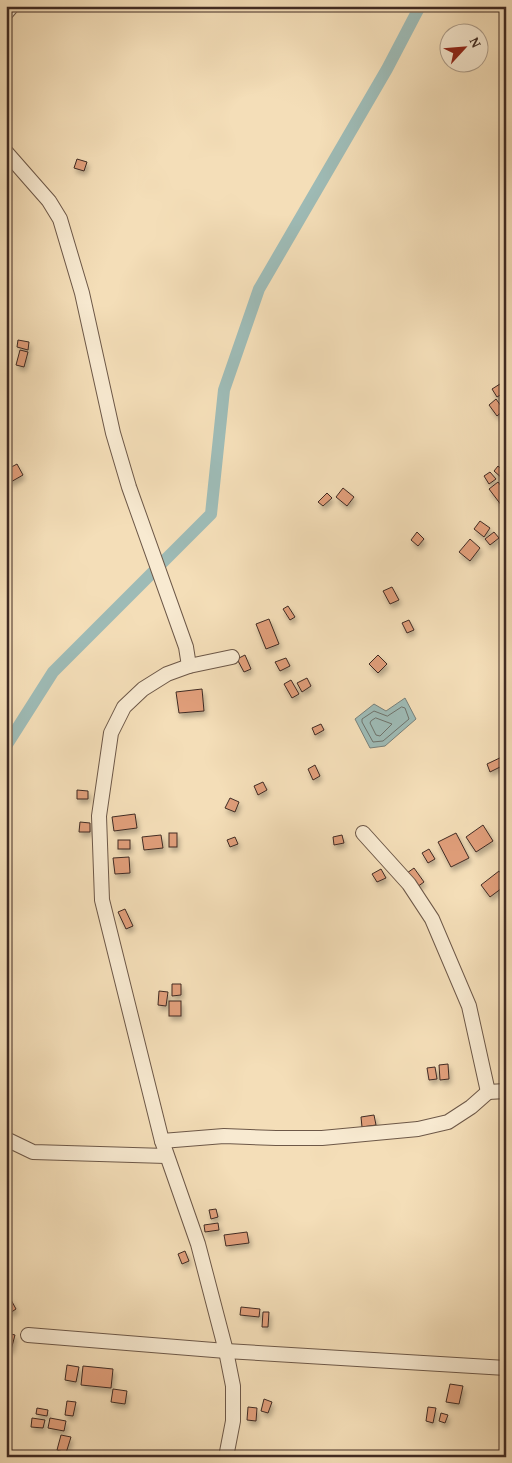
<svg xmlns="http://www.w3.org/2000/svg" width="512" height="1463" font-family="'Gentium Book Plus',serif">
  <defs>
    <filter id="shadow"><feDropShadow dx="2" dy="4" stdDeviation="2.5" flood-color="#0004"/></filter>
  </defs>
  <rect width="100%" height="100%" fill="#f4deb8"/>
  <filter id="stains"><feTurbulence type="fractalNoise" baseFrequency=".004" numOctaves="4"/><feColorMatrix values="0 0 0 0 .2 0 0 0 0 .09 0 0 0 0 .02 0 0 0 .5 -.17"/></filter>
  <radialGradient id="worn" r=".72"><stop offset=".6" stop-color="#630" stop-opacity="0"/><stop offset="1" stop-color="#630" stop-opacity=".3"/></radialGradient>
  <path fill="#9ebbb6" stroke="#78817b" d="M405 698 416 719 385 746 370 748 355 719 374 704 386 711Z"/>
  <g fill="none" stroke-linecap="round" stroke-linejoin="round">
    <g stroke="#6f736c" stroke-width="1">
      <path d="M402 707 405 708 409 719 383 741 373 742 362 722V719L374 711 387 716Z"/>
      <path d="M376 718 392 724 380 736 376 735 370 723 371 721Z"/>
    </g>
    <path stroke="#9ebbb6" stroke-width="12" d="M6 746 53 672 211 514 224 390 259 289 387 69 420 6"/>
  </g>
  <g fill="#e09e7a" stroke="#402b23" filter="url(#shadow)">
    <path d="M77 159 87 162 84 171 74 168Z"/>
    <path d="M18 340 29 342 28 350 17 347Z"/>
    <path d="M20 350 28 352 24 367 16 365Z"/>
    <path d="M500 384 505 392 497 397 492 389Z"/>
    <path d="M496 399 504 410 497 416 489 405Z"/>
    <path d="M17 464 23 475 9 483 6 477V470Z"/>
    <path d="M498 466 506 473 503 479 494 471Z"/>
    <path d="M490 472 496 479 489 484 484 476Z"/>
    <path d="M498 482 506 492 505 510 489 489Z"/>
    <path d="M343 488 354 497 347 506 336 497Z"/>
    <path d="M327 493 332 498 323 506 318 502Z"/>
    <path d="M480 521 490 528 484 537 474 529Z"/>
    <path d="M417 532 424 539 418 546 411 540Z"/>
    <path d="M494 532 499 538 490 545 485 539Z"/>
    <path d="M470 539 480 548 470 561 459 552Z"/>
    <path d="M392 587 399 600 390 604 383 591Z"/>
    <path d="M288 606 295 617 290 620 283 609Z"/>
    <path d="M269 619 279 644 266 649 256 624Z"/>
    <path d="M409 620 414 630 407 633 402 623Z"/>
    <path d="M245 655 251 669 244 672 237 659Z"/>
    <path d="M378 655 387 664 378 673 369 664Z"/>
    <path d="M286 658 290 666 280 671 275 662Z"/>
    <path d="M307 678 311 686 302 692 297 683Z"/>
    <path d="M291 680 299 694 292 698 284 684Z"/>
    <path d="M202 689 204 711 179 713 176 692Z"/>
    <path d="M321 724 324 730 315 735 312 728Z"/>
    <path d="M506 755V764L490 772 487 764Z"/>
    <path d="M315 765 320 776 313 780 308 769Z"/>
    <path d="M263 782 267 790 258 795 254 786Z"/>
    <path d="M77 790 88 791V799H77Z"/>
    <path d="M230 798 239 802 235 812 225 808Z"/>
    <path d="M135 814 137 828 114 831 112 817Z"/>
    <path d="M80 822 90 823V832H79Z"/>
    <path d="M483 825 493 841 476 852 466 837Z"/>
    <rect x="169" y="833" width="8" height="14"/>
    <path d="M456 833 469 858 451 867 438 842Z"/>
    <path d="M161 835 163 848 144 850 142 837Z"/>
    <path d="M342 835 344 843 334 845 333 837Z"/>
    <path d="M235 837 238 844 230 847 227 840Z"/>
    <rect x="118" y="840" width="12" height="9"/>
    <path d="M429 849 435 859 428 863 422 853Z"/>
    <path d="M129 857 130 873 115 874 113 858Z"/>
    <path d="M414 868 424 882 417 887 407 873Z"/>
    <path d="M381 869 386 878 377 882 372 874Z"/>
    <path d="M499 871 506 880V885L490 897 481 885Z"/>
    <path d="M125 909 133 926 126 929 118 912Z"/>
    <path d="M172 984H181V995L172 996Z"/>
    <path d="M159 991 168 992 166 1006 158 1005Z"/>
    <rect x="169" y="1001" width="12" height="15"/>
    <path d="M448 1064 449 1079 440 1080 439 1065Z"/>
    <path d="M435 1067 437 1079 429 1080 427 1068Z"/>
    <path d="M374 1115 376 1125 362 1127 361 1117Z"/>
    <path d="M216 1209 218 1217 211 1219 209 1210Z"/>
    <path d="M218 1223 219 1230 205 1232 204 1225Z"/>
    <path d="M247 1232 249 1243 226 1246 224 1235Z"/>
    <path d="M185 1251 189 1261 182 1264 178 1254Z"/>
    <path d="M10 1298 16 1309 10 1313 6 1308V1301Z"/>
    <path d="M241 1307 260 1309 259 1317 240 1315Z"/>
    <path d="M263 1312H269L268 1327H262Z"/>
    <path d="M7 1333 15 1335 11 1350 6 1349Z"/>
    <path d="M67 1365 79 1367 76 1382 65 1380Z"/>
    <path d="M83 1366 113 1369 111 1388 81 1385Z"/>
    <path d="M450 1384 463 1386 459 1404 446 1402Z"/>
    <path d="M113 1389 127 1391 125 1404 111 1402Z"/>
    <path d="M264 1399 272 1402 268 1413 261 1411Z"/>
    <path d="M67 1401 76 1402 73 1416 65 1415Z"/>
    <path d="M248 1407 257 1408 256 1421 247 1420Z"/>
    <path d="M428 1407 436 1408 433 1423 426 1421Z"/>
    <path d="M37 1408 48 1410 47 1416 36 1414Z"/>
    <path d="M441 1413 448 1415 445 1423 439 1421Z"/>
    <path d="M32 1418 45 1420 43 1428 31 1427Z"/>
    <path d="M50 1418 66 1421 64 1431 48 1428Z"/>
    <path d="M61 1435 71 1437 66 1453 57 1450Z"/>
  </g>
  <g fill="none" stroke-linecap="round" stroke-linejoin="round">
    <defs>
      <g id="minor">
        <path d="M6 13 12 6"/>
        <path d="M6 152 49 201 60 219 82 293 113 433 129 487 186 647 189 666"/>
        <path d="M363 833 409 884 432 919 469 1006 488 1092 506 1091"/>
        <path d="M6 1139 33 1152 166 1156"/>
        <path d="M162 1141 224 1136 276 1138H322L418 1129 448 1122 471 1107 488 1092"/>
        <path d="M28 1335 226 1351 506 1368"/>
        <path d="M226 1457 233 1421V1386L226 1351 198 1244 162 1141 102 900 99 816 111 733 124 707 143 689 167 674 189 666 232 657"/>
      </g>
    </defs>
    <use href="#minor" stroke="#6d5848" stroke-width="16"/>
    <use href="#minor" stroke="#f8ead1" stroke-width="14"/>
  </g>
  <rect width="512" height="1463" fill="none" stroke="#f4deb8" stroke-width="25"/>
  <rect x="8" y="8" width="497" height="1448" fill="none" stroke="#402b23" stroke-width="2.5"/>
  <rect x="12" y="12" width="487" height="1438" fill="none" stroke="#402b23"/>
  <g transform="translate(464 48) rotate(64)"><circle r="24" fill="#f8ead1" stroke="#ae9e8b"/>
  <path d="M0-4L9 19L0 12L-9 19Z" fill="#8f2418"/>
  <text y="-8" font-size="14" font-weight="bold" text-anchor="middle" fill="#402b23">N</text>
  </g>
  <rect width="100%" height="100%" filter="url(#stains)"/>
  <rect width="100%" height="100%" fill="url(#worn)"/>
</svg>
